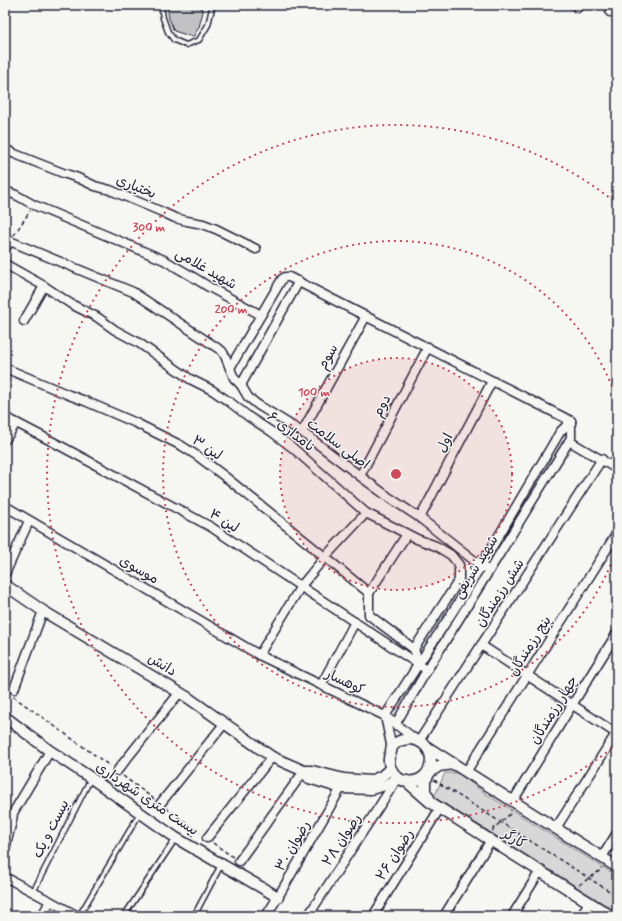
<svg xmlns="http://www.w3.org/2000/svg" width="622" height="921" font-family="Mynerve,'Playpen Sans Arabic',sans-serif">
  <rect width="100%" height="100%" fill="#f6f6f2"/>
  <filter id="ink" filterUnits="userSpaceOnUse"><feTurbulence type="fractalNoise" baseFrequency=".025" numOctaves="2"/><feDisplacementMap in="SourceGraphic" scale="8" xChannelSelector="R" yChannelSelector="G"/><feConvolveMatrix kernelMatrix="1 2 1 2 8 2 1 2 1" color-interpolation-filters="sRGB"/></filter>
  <g filter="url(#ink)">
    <path fill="#d7d7d7" stroke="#7c7c89" d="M445 773H458L486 794 617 876V912L434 797Z"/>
    <path fill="#c2c2c4" stroke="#22223b" d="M167 5H200L203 12 199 27 193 37 174 31 169 19Z"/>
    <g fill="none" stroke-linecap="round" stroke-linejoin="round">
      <defs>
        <g id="service">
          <path d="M161 5 163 18 168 32 174 40 186 45 199 40 208 25 212 8 211 5"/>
          <path d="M33 892 91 778"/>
          <path d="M79 916 140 813"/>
          <path d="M124 916 176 838"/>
          <path d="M194 916 221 865"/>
        </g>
        <g id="minor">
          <path d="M577 8 580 5"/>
          <path d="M610 12 614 5"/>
          <path d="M5 149 15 154 63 173 78 178 95 186 110 190 160 211 175 218 187 221 203 224 216 229 256 249"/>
          <path d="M5 191 16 195 34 205 164 260 193 277 209 287 261 315"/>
          <path d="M5 239 133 292 222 351 225 356 234 378 241 385 248 397 258 405 302 432 360 476 387 496 420 518 480 565 489 571"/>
          <path d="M5 249 10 241"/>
          <path d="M5 264 44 286 71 304 97 317 115 330 139 343 190 379 212 390 231 403 249 417 272 432 293 448 366 513 417 539 436 546 451 555 459 565V580L414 649 419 664"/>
          <path d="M24 321 44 286"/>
          <path d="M5 368 69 395 85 401 136 423 182 446 199 457 228 479 325 557 369 593"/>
          <path d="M230 368 282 279 285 277H289L571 421"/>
          <path d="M241 385 299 281"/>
          <path d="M5 417 55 443 211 527 427 670"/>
          <path d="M302 432 366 316"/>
          <path d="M5 440 16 423"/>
          <path d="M569 441 617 469"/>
          <path d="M360 476 428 347"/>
          <path d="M5 506 259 655 385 716 415 739"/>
          <path d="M420 518 492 381"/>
          <path d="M407 534 369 593V615L414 649"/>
          <path d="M5 574 29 521"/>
          <path d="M481 645 617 734"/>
          <path d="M259 655 301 586 325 557 366 513"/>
          <path d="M321 685 355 622"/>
          <path d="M14 689 43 611"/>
          <path d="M385 716 468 588 560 432 571 421"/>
          <path d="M385 716 392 749"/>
          <path d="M395 725 427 670 489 571 571 438V421"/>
          <path d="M419 741 602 459"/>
          <path d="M117 771 180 692"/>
          <path d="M466 772 617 533"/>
          <path d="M513 801 572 705 617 633"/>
          <path d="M160 804 224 724"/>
          <path d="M556 828 617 732"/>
          <path d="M207 838 272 757"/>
          <path d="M5 849 12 821 13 813 50 751"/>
          <path d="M602 857 617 833"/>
          <path d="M239 861 304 771"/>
          <path d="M5 877 78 916"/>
          <path d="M42 916 50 901"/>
          <path d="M266 916 278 897 341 788"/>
          <path d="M308 916 397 779"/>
          <path d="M373 916 440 808"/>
          <path d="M444 916 491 840"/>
          <path d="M512 916 540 871"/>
          <path d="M581 916 589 902"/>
        </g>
        <g id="tertiary">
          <path d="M5 585 43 611 187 697 272 757 304 771 309 778 341 788 371 789 386 785 398 778"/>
          <path d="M5 717 50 751 91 778 176 838 278 897"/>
          <path d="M409 739C442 741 435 786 406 781 396 780 388 768 389 758 389 756 390 754 391 752 391 750 392 746 395 744 398 740 404 740 409 739Z"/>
          <path d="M427 747 617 867"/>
          <path d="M304 771H312L344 779 370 781 382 776 390 769"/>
          <path d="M406 781 430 802 611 916"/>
          <path d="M430 800 425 791V781L430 772 439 766 453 764"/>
        </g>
      </defs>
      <use href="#service" stroke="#22223b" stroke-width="7"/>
      <use href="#minor" stroke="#22223b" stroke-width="11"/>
      <use href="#tertiary" stroke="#22223b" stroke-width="13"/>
      <g stroke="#22223b" stroke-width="1.5" stroke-dasharray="4 3" stroke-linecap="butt">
        <path d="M14 235 30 211"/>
        <path d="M14 696V697L110 766"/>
        <path d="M123 776 154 799"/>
        <path d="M434 780 617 896"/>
        <path d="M166 808 200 833"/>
        <path d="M493 831V829L510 814 511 810"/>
        <path d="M213 843 233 857"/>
        <path d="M579 885 601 870V868"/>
      </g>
      <use href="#service" stroke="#f6f6f2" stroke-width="4"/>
      <use href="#minor" stroke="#f6f6f2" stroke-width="8"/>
      <use href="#tertiary" stroke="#f6f6f2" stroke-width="10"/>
    </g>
  </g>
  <circle cx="396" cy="474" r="116" fill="#d1495b" fill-opacity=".12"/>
  <g fill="none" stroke="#d1495b" stroke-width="2" stroke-dasharray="2 4">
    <circle cx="396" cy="474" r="116"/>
    <path d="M617 548A233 233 0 1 1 617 400"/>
    <path d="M616 745A349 349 0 1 1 616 203"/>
  </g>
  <g text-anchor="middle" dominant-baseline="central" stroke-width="3" stroke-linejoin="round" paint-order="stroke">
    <g font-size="14" fill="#22223b" stroke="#f6f6f2">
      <text transform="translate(136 187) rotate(22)">بختیاری</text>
      <text transform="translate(206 269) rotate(30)">شهید غلامی</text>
      <text transform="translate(328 357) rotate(-61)">سوم</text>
      <text transform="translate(382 406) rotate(-62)">دوم</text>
      <text transform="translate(291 432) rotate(38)">نامداری ۶</text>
      <text transform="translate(445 443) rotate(-63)">اول</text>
      <text transform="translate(338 444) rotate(37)">اصلی سلامت</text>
      <text transform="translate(207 448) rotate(34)">لین ۳</text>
      <text transform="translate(224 521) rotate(32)">لین ۴</text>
      <text transform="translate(476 567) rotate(-58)">شهید شریفی</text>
      <text transform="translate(139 570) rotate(30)">موسوی</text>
      <text transform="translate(500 593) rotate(-57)">شش رزمندگان</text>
      <text transform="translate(530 646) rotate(-58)">پنج رزمندگان</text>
      <text transform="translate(162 665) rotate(31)">دانش</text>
      <text transform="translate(345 682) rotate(26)">کوهسار</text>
      <text transform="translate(554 710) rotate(-58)">چهار رزمندگان</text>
      <text transform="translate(147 799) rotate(34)">بیست متری شهرداری</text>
      <text transform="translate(51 829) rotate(-63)">بیست و یک</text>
      <text transform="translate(514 839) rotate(32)">کارگر</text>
      <text transform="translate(342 840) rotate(-57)">رضوان ۲۸</text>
      <text transform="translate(293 846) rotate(-60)">رضوان ۳۰</text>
      <text transform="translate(395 855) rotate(-58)">رضوان ۲۶</text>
    </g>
  </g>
  <circle cx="396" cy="474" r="6" fill="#d1495b" stroke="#f6f6f2" stroke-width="2"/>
  <g font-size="12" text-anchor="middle" font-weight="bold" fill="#d1495b" stroke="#f6f6f2" stroke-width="3" stroke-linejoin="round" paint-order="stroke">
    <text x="149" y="231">300 m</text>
    <text x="231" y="313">200 m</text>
    <text x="314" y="396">100 m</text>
  </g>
  <rect width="622" height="921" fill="none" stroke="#f6f6f2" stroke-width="20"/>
  <rect x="10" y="10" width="602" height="901" fill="none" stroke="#22223b" stroke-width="1.5" filter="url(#ink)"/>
</svg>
